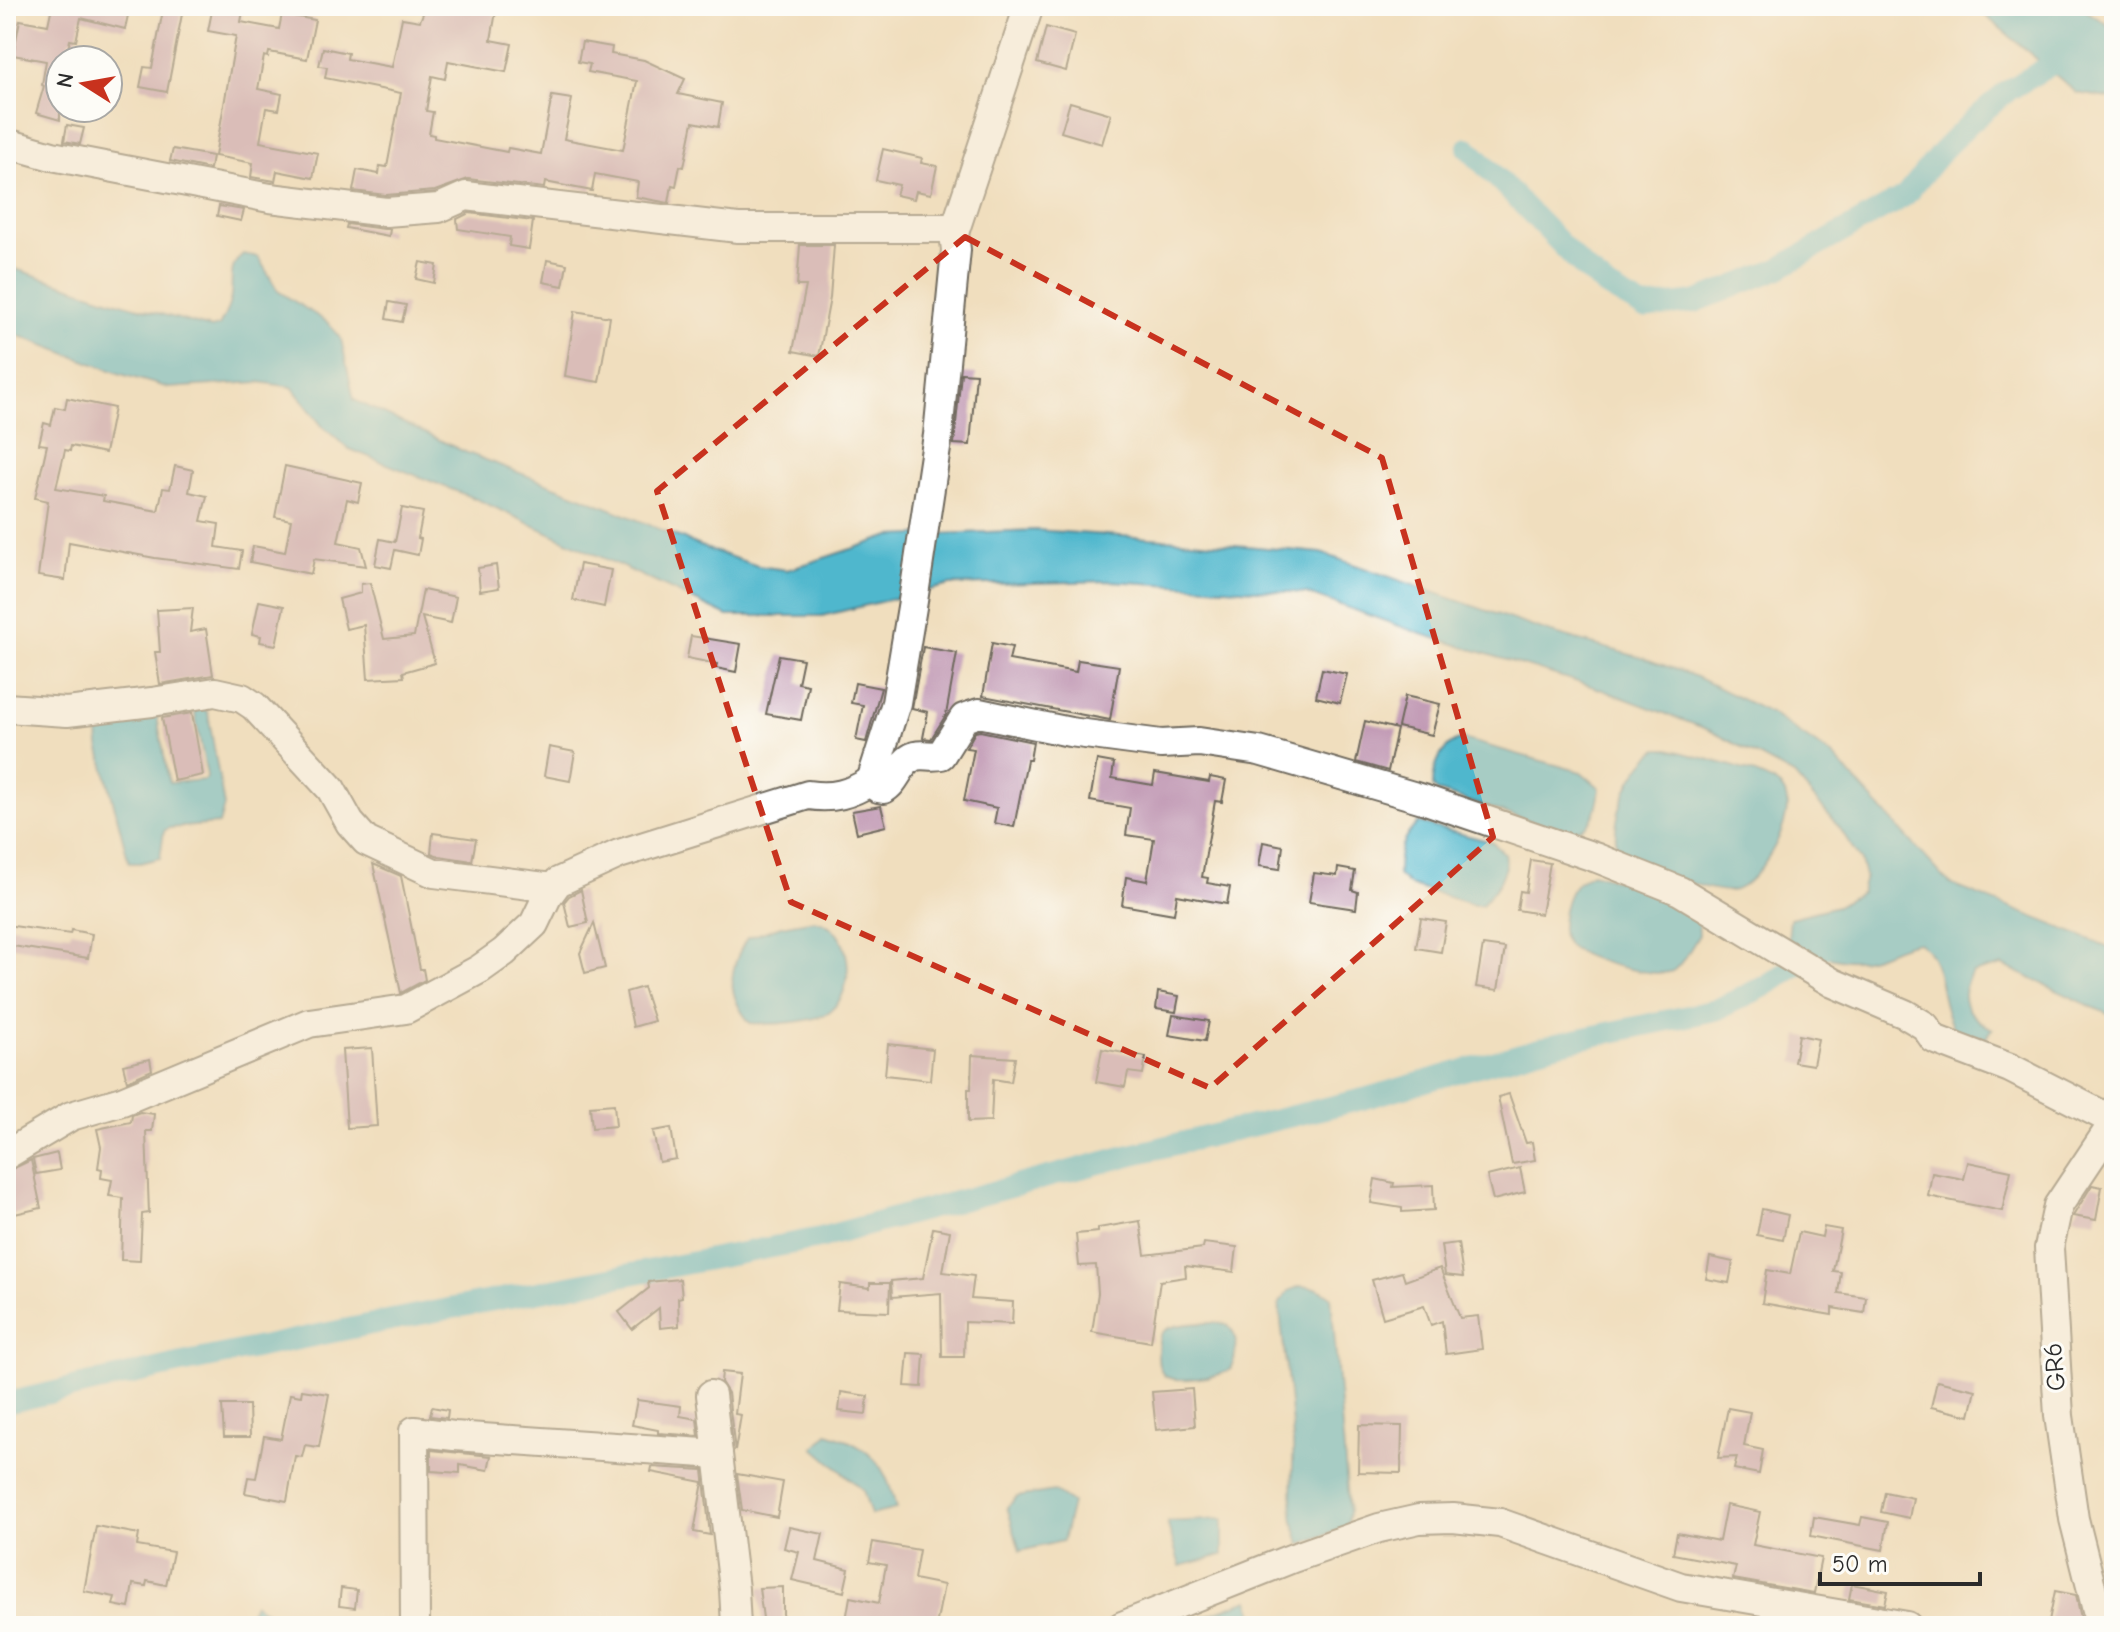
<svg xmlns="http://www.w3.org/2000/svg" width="2120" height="1632" font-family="'Comic Neue',sans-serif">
  <rect width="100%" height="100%" fill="#fdfcf7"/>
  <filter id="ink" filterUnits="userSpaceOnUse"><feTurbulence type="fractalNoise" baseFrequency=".0125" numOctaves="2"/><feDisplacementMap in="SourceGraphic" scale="16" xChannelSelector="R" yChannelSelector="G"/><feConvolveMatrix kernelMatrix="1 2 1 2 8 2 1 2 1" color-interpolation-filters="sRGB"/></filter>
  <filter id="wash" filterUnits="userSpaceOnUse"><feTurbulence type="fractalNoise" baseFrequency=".006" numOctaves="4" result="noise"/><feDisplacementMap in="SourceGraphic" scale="32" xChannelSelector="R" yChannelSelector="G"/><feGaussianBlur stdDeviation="1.8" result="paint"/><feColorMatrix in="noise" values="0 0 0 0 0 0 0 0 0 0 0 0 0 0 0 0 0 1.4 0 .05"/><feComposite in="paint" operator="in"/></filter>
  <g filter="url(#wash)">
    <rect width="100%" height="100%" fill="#f0debe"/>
    <g fill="#4fb7cd" stroke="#3d717c" stroke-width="2">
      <path d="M1974 6H2079L2114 29V99L2077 93Z"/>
      <path d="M243 254 258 257 278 291 327 322 341 339 354 400 465 452 575 494 710 550 758 566 787 570 891 536 1035 530 1192 541 1321 553 1548 632 1646 659 1694 676 1770 713 1833 756 1950 884 2114 949V1017L2002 965 1972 973C1954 1000 1968 1017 1993 1029L1986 1037 1957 1033C1935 1006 1948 962 1918 942 1897 945 1887 954 1869 958 1840 966 1813 951 1788 940L1790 918 1837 906 1861 892 1865 877 1861 861 1839 827 1794 775 1709 730 1597 688 1422 634 1306 593 1111 581 950 585 822 616H728L481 501 349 449 323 427 292 387 259 382 169 388 121 374 6 331V266L114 301 211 328 219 326C224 317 230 307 231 296 233 278 228 267 243 254Z"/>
      <path d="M203 707 208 713 224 806 219 824 169 828 164 831 160 858 140 863H129L99 746 98 731 114 722 157 716 169 783 204 780 207 776 194 709Z"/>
      <path d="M1463 739 1581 772 1600 788C1597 816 1591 834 1559 830L1439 792 1433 787C1433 766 1441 744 1463 739Z"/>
      <path d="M1658 749H1669C1696 757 1760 770 1780 787 1805 808 1757 889 1731 891 1702 892 1647 866 1619 855 1607 824 1630 768 1658 749Z"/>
      <path d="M1418 823 1492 842 1504 853 1506 867 1499 884 1482 905H1474L1409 885 1398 875C1398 852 1401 839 1418 823Z"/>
      <path d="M1592 873 1667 894 1698 918 1699 935C1692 946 1684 962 1674 970 1659 981 1580 959 1568 945 1559 935 1562 923 1564 910 1568 891 1574 882 1592 873Z"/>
      <path d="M814 920C853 926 858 989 830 1011 815 1023 769 1025 750 1023 726 994 728 970 747 938L781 926Z"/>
      <path d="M1301 1286 1316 1288 1331 1296 1349 1512 1347 1527 1301 1544C1286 1514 1295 1473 1293 1440 1290 1395 1284 1349 1279 1304L1288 1291Z"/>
      <path d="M1220 1323 1228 1325C1234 1331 1236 1337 1236 1347 1235 1354 1235 1364 1229 1370 1220 1377 1172 1384 1164 1375 1158 1369 1158 1359 1158 1352 1159 1346 1158 1338 1161 1334 1168 1322 1207 1323 1220 1323Z"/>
      <path d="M828 1433C871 1447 887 1465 896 1509L871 1515 863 1490 814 1448Z"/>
      <path d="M1054 1491 1072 1503 1063 1541 1020 1551 1007 1507 1017 1497Z"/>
      <path d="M1223 1519V1555L1180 1566 1167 1522Z"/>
      <path d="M1249 1600 1257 1623 1252 1626H1177Z"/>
      <path d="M254 1603 284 1626H244Z"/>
    </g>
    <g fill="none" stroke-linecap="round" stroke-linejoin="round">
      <g stroke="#4fb7cd" stroke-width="22">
        <path d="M1468 148 1584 268 1607 287 1644 308 1695 302 1778 269 1905 196 1942 151 1971 122 2009 90 2061 59 2067 52"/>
        <path d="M6 1403 177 1364 411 1316 820 1238 1130 1155 1363 1099 1556 1044 1716 1010 1765 986 1843 936"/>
      </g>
    </g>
    <g id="blocks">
      <g fill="#bf96b2">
        <path d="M52 6H130L125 29 81 18 76 41 70 40 66 60H60V120L36 113 44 86 42 85 46 61 13 55 20 20 48 25Z"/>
        <path d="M213 6H244L241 22 279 29 282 14 315 20 307 59 269 52 268 57 264 56 258 89 282 94 279 110 266 108 260 142 318 153 313 178 277 171 275 181 251 177 253 163 215 156 236 36 208 31Z"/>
        <path d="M426 6H497L491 40 512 44 506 72 448 61 445 79 432 76 426 111 433 112 429 134 434 135V138L507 152 508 148 541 154 552 96 572 99 564 139 623 150 637 81 588 72 590 64 578 62 582 42 612 47 611 54 644 60 685 79 678 94 722 103 718 127 693 122 684 167 680 166 676 186 672 185 669 203 636 197 638 182 595 174 592 191 545 182 544 188 468 179 435 191 386 195 353 191 357 170 379 174 380 166 387 167 401 93 325 78 327 67 319 66 323 48 348 53 347 59 392 67 402 18 420 21Z"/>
        <path d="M163 10 182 14 167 92 140 87 144 67 152 68Z"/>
        <path d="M1046 27 1075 35 1066 71 1037 63Z"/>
        <path d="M1070 102 1111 114 1102 144 1061 132Z"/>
        <path d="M67 125 84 128 80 144 64 141Z"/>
        <path d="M173 149 212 156 210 169 170 161Z"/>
        <path d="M883 149 922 158 921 163 937 166 931 194 916 191 914 199 896 195 899 185 876 180Z"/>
        <path d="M219 206 244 210 241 221 217 216Z"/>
        <path d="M469 213 533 221 529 249 509 246 510 237 458 229 457 219Z"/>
        <path d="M347 224 384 229H390L389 236 346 228Z"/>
        <path d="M800 245H834L830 298 819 356 793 351 806 286H797Z"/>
        <path d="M547 260 567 264 563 286 543 282Z"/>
        <path d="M420 262 437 265 434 283 416 279Z"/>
        <path d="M389 302 406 305 402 322 386 319Z"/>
        <path d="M575 311 610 317 599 382 565 376Z"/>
        <path d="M961 373 976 374 970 445 954 444Z"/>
        <path d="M67 398 114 408 105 453 71 446 70 451 65 450 56 488 104 496 103 501 158 511 163 488 170 489 175 466 193 470 189 492 207 496 201 521 219 524 216 547 242 551 239 569 155 558 69 542 65 580 38 576 48 501 35 498 47 445 39 444 44 423 51 425 55 407 65 409Z"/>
        <path d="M285 466 362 483 358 502 347 499 338 542 361 547 366 566 314 559 311 574 250 562 253 546 285 552 291 520 275 517Z"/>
        <path d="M402 508 423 512 418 538 421 539 418 555 395 550 391 568 375 565 380 539 395 542Z"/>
        <path d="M580 564 611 570 604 607 573 600Z"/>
        <path d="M496 565 499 588 480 591 478 568Z"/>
        <path d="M370 583 384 639 414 636 423 590 456 597 451 623 422 617 435 663 403 672 404 677 368 679 364 625 346 629 339 599 361 593V584Z"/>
        <path d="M259 601 284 606 276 645 260 642 261 636 252 634Z"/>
        <path d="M193 608 190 632 206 629 213 675 160 684 155 652H160L157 610Z"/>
        <path d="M691 636 741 644 736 672 716 668 717 664 687 658Z"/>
        <path d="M992 643 1012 647 1009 660 1076 672 1078 660 1119 666 1110 720 983 696Z"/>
        <path d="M923 647 957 653 946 715 931 739 923 738 928 712 912 708Z"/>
        <path d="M779 655 803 659 798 683 808 685 801 720 766 714Z"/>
        <path d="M1322 669 1347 674 1340 703 1316 697Z"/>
        <path d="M855 683 881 688 866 742 856 740 863 705 851 703Z"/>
        <path d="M1405 696 1440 704 1432 735 1398 727Z"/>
        <path d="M192 713 203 775 174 781 162 718Z"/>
        <path d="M1365 721 1397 729 1388 771 1356 762Z"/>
        <path d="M980 731 1033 742 1030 760H1027L1014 827 994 823 997 808 964 801 974 749 966 748 975 732Z"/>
        <path d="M549 747 575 752 570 781 544 776Z"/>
        <path d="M1097 760 1114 763 1112 778 1153 785 1155 773 1209 782 1210 777 1226 780 1222 802 1215 801 1202 877 1208 878 1207 883 1230 887 1227 904 1177 895 1174 914 1122 905 1126 877 1147 881 1154 839 1126 835 1130 808 1090 801Z"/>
        <path d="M881 806 886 826 857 833 852 811Z"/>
        <path d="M433 833 476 839 472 861 439 856 431 853Z"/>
        <path d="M1263 842 1283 846 1280 869 1259 866Z"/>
        <path d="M1531 860 1550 863 1541 914 1517 910 1520 891 1526 892Z"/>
        <path d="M373 864 401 876 420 969H423L425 980 401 993Z"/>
        <path d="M1338 868 1355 871 1352 890 1358 892 1356 909 1309 902 1314 873 1337 876Z"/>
        <path d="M581 890 588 923 570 927 564 902 569 896Z"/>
        <path d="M1421 918 1446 922 1441 952 1416 948Z"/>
        <path d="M594 923 605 968 585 973 580 953Z"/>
        <path d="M6 925 70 934 71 930 92 934 88 958 6 945Z"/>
        <path d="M1483 945 1505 948 1498 990 1476 987Z"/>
        <path d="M643 987 654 1021 633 1027 626 992Z"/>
        <path d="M1158 992 1179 996 1176 1012 1156 1009Z"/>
        <path d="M1173 1015 1209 1021 1205 1041 1169 1035Z"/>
        <path d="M1799 1035 1818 1039 1813 1065 1794 1062Z"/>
        <path d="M888 1044 933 1049 930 1080 885 1075Z"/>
        <path d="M372 1048 377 1126 347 1128 342 1050Z"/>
        <path d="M1102 1049 1146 1057 1143 1074 1128 1072 1125 1087 1096 1082Z"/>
        <path d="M972 1055 1015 1058 1011 1082 993 1079 991 1121 968 1122V1089H971Z"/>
        <path d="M150 1059 152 1070 127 1081 123 1065Z"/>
        <path d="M1509 1094 1526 1143 1532 1142 1535 1160 1512 1164 1498 1097Z"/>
        <path d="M614 1104 616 1126 592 1128 590 1106Z"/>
        <path d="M140 1112 154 1114 152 1131H146L149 1213 142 1214 140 1261 121 1260 123 1198 109 1196 112 1180 101 1178 102 1169 98 1168 101 1147 97 1129 131 1122 132 1115Z"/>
        <path d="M671 1128 676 1159 659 1162 653 1131Z"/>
        <path d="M57 1153 60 1170 36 1174 33 1159Z"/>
        <path d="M31 1160 41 1208 6 1216V1172Z"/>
        <path d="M1968 1162 2011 1171 2002 1211 1928 1196 1932 1173 1964 1179Z"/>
        <path d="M1520 1168 1525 1192 1493 1200 1487 1176Z"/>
        <path d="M1375 1179 1394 1183 1393 1187 1433 1185 1434 1210 1402 1212V1208L1371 1203Z"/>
        <path d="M2092 1185 2102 1187 2096 1220 2073 1216Z"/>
        <path d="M1762 1209 1788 1215 1783 1240 1757 1235Z"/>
        <path d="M1140 1221 1145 1255 1203 1248 1204 1243 1237 1247 1234 1272 1185 1266 1186 1277 1160 1281 1151 1342 1092 1332 1098 1293 1096 1265 1079 1266 1076 1234 1098 1232V1228Z"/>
        <path d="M1824 1227 1841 1230 1833 1271 1841 1272 1838 1293 1866 1297 1864 1313 1832 1308V1315L1762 1303 1767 1270 1790 1274 1799 1232 1822 1237Z"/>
        <path d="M933 1228 950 1231 943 1272 974 1276 971 1299 1013 1302 1012 1324 965 1322 964 1357H942L941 1293 892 1297 891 1281 923 1278Z"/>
        <path d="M1458 1243 1463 1277 1445 1275 1441 1245Z"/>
        <path d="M1710 1257 1733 1262 1729 1283 1706 1279Z"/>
        <path d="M1440 1268 1460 1318 1478 1316 1482 1349 1446 1354 1442 1321 1431 1325 1424 1306 1383 1318 1372 1280 1402 1272 1405 1281Z"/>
        <path d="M680 1279 682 1297 678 1298 679 1326 660 1328 659 1308 632 1329 619 1312 649 1288 648 1282Z"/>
        <path d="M870 1283H890L889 1312 837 1310 840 1284 870 1288Z"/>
        <path d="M908 1353 924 1354 922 1387 905 1386Z"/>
        <path d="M722 1372 740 1374 735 1414 741 1415 735 1451 728 1393 721 1382Z"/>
        <path d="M1937 1381 1976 1390 1970 1416 1931 1407Z"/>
        <path d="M1192 1389 1195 1426 1156 1430 1152 1392Z"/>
        <path d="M302 1390 329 1394 319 1447 305 1445 302 1457 295 1456 287 1501 245 1493 248 1477 256 1478 264 1436 281 1439 290 1394 301 1396Z"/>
        <path d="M841 1392 868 1396 866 1414 839 1411Z"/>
        <path d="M637 1400 681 1406 680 1416 697 1419 699 1436 658 1433V1430L632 1425Z"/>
        <path d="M222 1405H249L250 1437H224Z"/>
        <path d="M432 1407 448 1410 447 1418 430 1416Z"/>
        <path d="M1728 1408 1750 1412 1744 1446 1763 1450 1759 1474 1734 1469 1737 1457 1718 1458Z"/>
        <path d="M1359 1425 1402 1426 1401 1473 1358 1472Z"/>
        <path d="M431 1450 491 1456 488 1470 460 1465V1473L431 1471Z"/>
        <path d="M652 1467 703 1470 710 1535 694 1532 703 1482 651 1472Z"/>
        <path d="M737 1474 783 1482 777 1517 742 1510Z"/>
        <path d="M1885 1492 1913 1498 1909 1518 1881 1512Z"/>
        <path d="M1726 1505 1760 1512 1753 1545 1821 1558 1814 1593 1733 1579 1736 1566 1673 1554 1677 1533 1719 1541Z"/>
        <path d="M1814 1517 1860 1525 1862 1517 1888 1522 1883 1550 1811 1536Z"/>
        <path d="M96 1526 139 1534 137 1546 173 1552 166 1585 147 1581 146 1586 133 1584 129 1608 113 1605 115 1597 84 1591Z"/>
        <path d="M789 1527 823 1534 817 1561 849 1569 844 1592 792 1580 799 1552 784 1548Z"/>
        <path d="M873 1542 919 1550 914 1579 944 1585 936 1626H845L850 1597 879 1603 886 1565 869 1562Z"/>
        <path d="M1852 1584 1888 1591 1885 1605 1849 1599Z"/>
        <path d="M783 1587V1626H764L759 1588Z"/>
        <path d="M341 1588 357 1590 355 1608 339 1606Z"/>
        <path d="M2055 1591 2076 1595 2081 1618 2080 1626H2048Z"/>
      </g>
    </g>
  </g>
  <g filter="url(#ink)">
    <use href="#blocks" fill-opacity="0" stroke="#706a5e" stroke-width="2"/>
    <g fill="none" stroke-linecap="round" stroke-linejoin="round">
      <defs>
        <g id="minor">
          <path d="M6 143 52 156 270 198 386 212 439 208 466 196 738 228H949L954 233 956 250 938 435 913 601 896 703 871 781"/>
          <path d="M954 233 1029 6"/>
          <path d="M6 708 67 712 152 702 215 692 242 698 254 706 331 789 350 823 366 841 434 873 553 888"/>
          <path d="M6 1155 71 1116 122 1101 309 1023 406 1009 480 969 504 952 534 924 547 897 558 882 619 854 808 795C833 799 850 794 871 781L878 788 884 789C897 782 900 761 915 756 923 754 932 757 941 755L964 718 979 713 1070 732 1161 744 1199 742 1259 751 1423 799 1597 858 1680 891 1833 983 1905 1014 1925 1026 1934 1039 2010 1068 2114 1121"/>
          <path d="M711 1395 734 1589 736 1626"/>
          <path d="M415 1626 414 1431 454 1436 718 1454"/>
          <path d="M1122 1626 1293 1558 1379 1528 1419 1519 1453 1518 1500 1523 1681 1587 1907 1626"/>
          <path d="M2101 1626 2074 1519 2059 1416 2049 1248 2058 1206 2114 1122"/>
        </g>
      </defs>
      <use href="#minor" stroke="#706a5e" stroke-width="32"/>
      <use href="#minor" stroke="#fff" stroke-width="28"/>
    </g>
  </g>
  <path d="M0 0H2120V1632H0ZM965 237 1382 458 1493 837 1210 1088 791 902 657 491Z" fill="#f0debe" fill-opacity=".55" fill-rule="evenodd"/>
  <path fill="none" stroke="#c8321e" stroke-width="6" stroke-dasharray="16 10" stroke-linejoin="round" d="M965 237 1382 458 1493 837 1210 1088 791 902 657 491Z"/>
  <g text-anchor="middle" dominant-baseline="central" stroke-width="6" stroke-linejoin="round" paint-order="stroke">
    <g font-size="26" fill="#2b2b2b" stroke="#fdfcf7">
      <text transform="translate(2055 1367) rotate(-95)">GR6</text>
    </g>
  </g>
  <rect width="2120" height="1632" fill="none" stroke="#fdfcf7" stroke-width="32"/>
  <g transform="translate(84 84) rotate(281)"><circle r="38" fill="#fdfcf7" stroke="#a9a8a5" stroke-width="2"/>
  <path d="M0-6L14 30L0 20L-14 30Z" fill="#c8321e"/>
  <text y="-12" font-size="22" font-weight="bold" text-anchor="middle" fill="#2b2b2b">N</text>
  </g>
  <path d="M1820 1572v12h160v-12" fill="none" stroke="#2b2b2b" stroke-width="4"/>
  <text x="1832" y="1572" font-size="24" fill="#2b2b2b" stroke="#fdfcf7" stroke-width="6" paint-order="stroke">50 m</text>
</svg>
